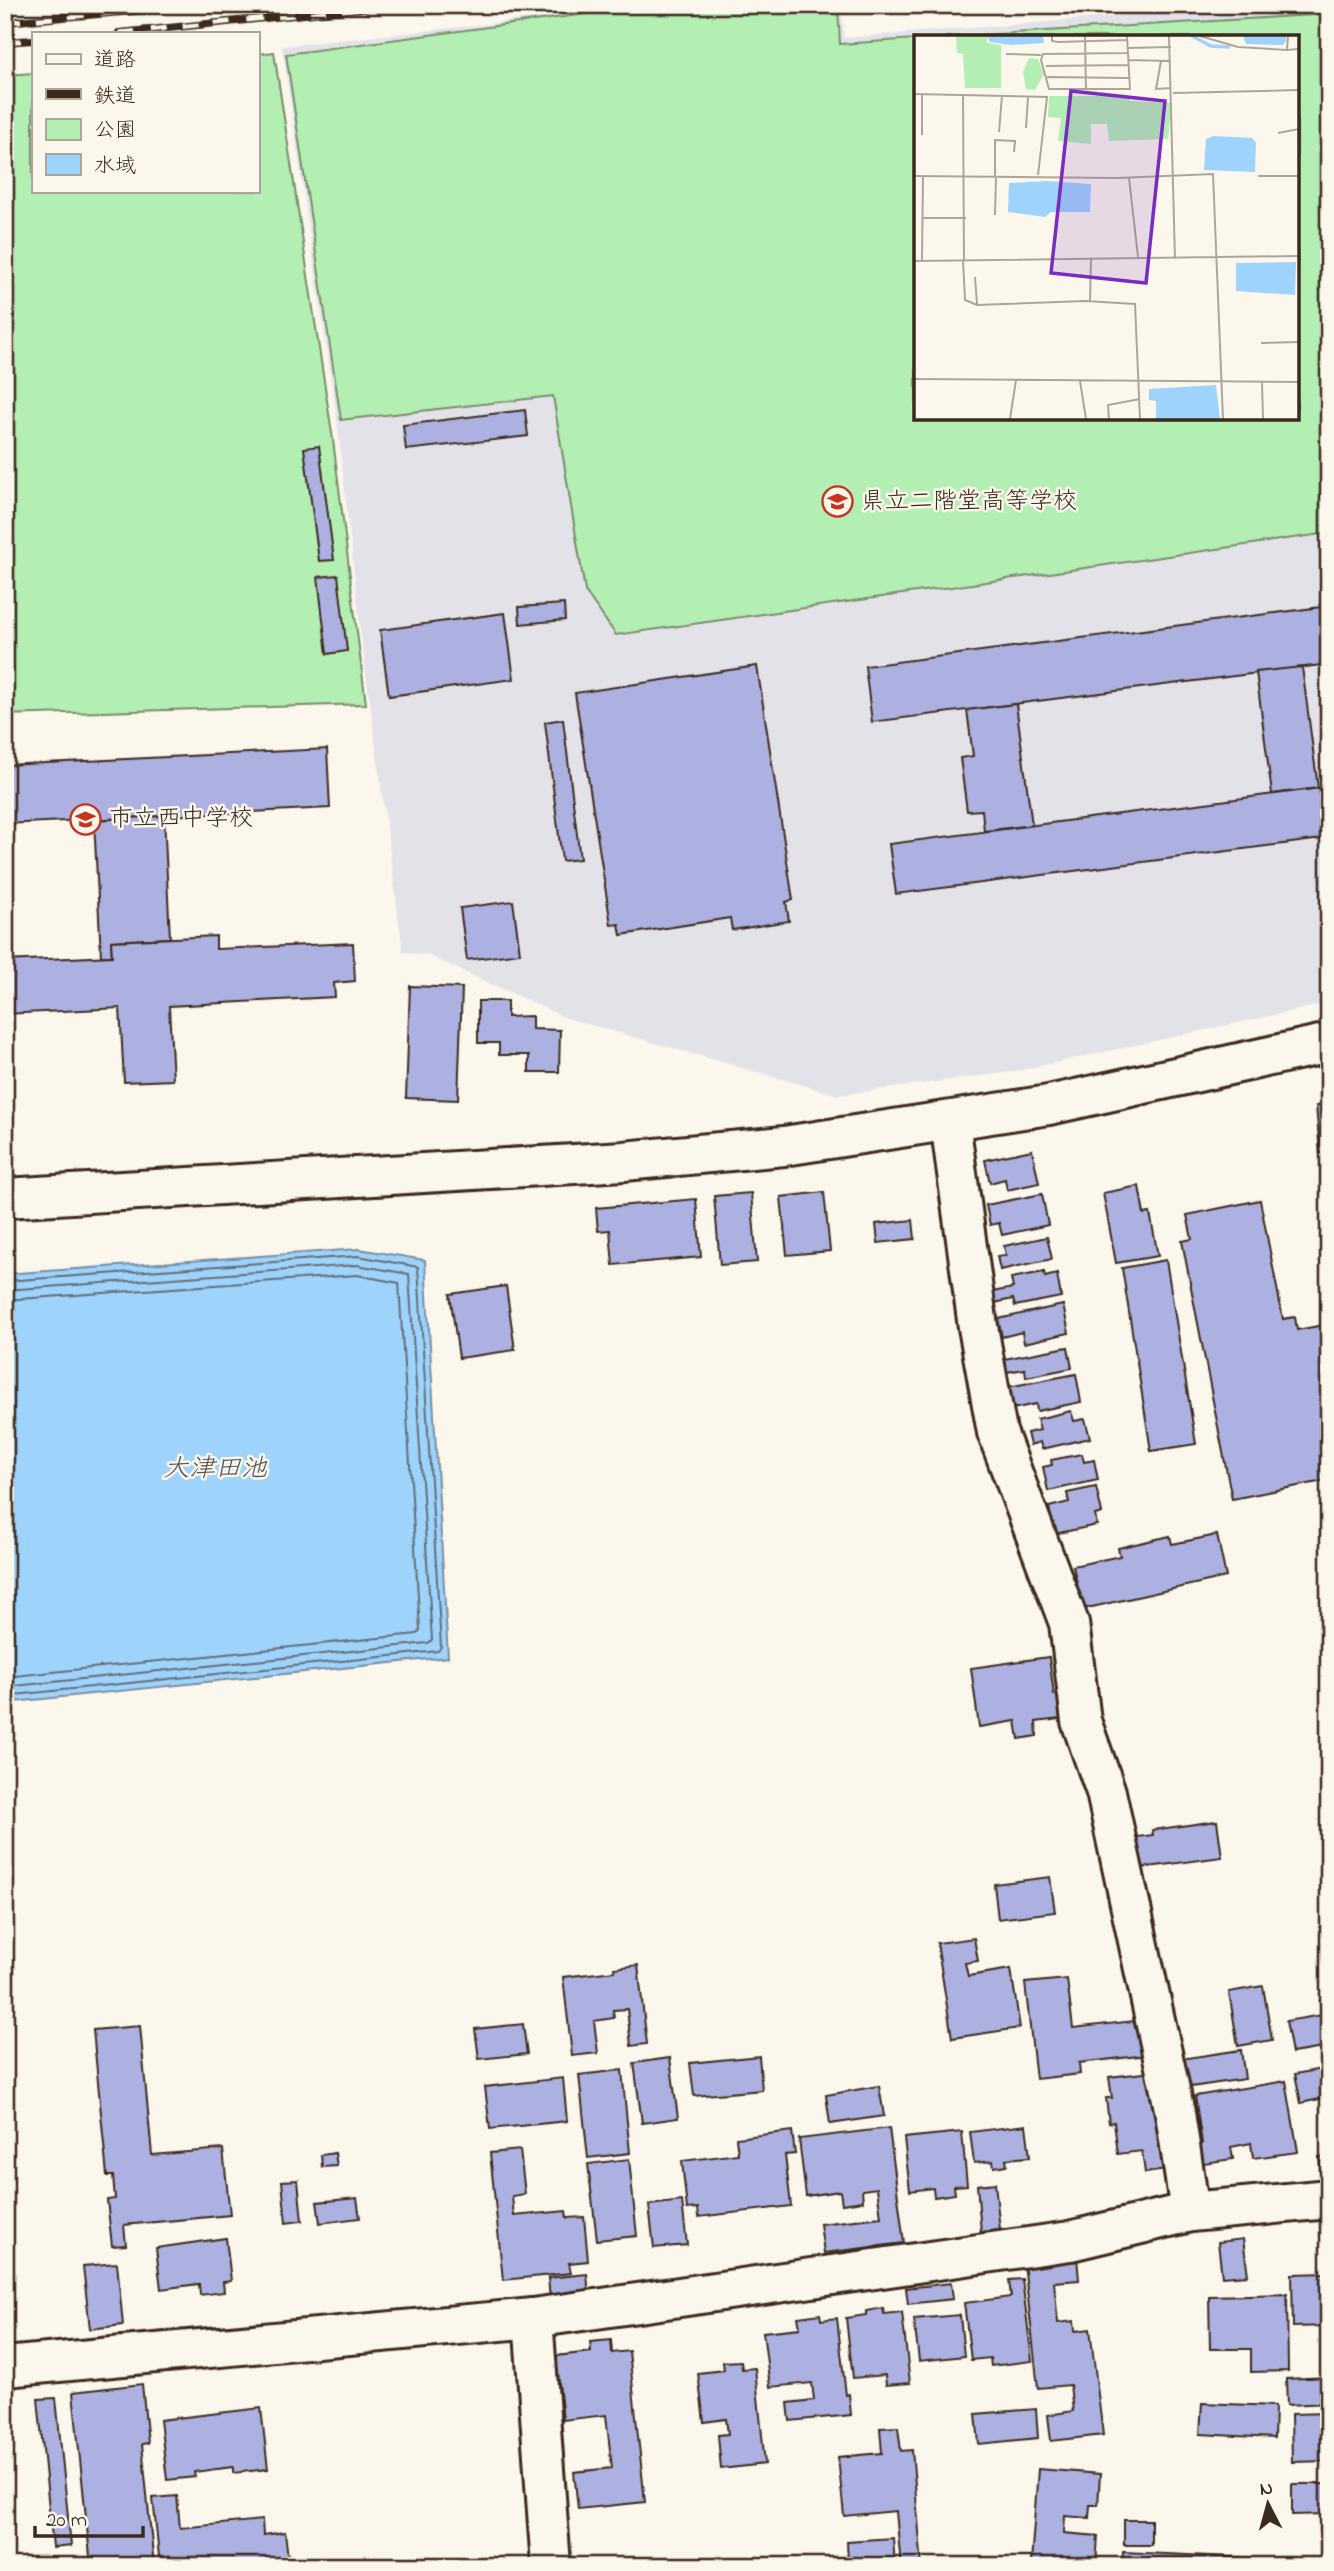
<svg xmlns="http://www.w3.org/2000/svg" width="1334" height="2571" font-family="'Indie Flower','Klee One',sans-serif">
  <rect width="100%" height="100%" fill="#fbf7ec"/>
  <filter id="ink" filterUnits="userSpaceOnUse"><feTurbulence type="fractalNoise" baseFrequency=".0143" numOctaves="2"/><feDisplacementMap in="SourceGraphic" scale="14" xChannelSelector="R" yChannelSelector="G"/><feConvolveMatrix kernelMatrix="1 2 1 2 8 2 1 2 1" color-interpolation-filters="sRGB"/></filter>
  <g filter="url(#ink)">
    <path fill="#e4e2e9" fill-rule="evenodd" d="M626 5H841L844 38 1261 5H1329V1003L1012 1072 838 1095 566 1018 427 955 403 952 360 627 337 420 282 46 490 24ZM916 37H1297V418H916Z"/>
    <g fill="#b3eeb3" stroke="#778c68" stroke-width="2">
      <path d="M653 5H838L840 44 916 39V418H1297V37H945L1329 14V533L616 635 585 591 553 396 341 420 286 54Z"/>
      <path d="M274 52 333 440 366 704 5 715V75L33 73V191H257V54Z"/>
    </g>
    <path fill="#9ed3fc" stroke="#768fa3" stroke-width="2" d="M359 1249 425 1260 448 1657 5 1703V1274Z"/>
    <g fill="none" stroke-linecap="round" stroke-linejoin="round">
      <g stroke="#636e77" stroke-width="2">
        <path d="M5 1281 358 1256 418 1267 441 1647 438 1651 5 1696"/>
        <path d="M5 1290 357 1265 409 1274 432 1640 428 1643 5 1687"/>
        <path d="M5 1300 357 1275 399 1283 420 1630 417 1634 5 1677"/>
      </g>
    </g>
    <g fill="#adb1e2" stroke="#3b2a1e" stroke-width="2">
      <path d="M525 410 528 436 406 450 403 425Z"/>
      <path d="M319 446 334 560 319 561 304 448Z"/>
      <path d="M338 575 347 651 327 654 318 577Z"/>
      <path d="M564 604 565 620 520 624 519 607Z"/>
      <path d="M1329 606V664L872 722 865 666Z"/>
      <path d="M505 613 514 679 389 696 380 630Z"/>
      <path d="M757 666 793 900 786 902 789 921 732 930 730 918 621 935 619 924 611 925 575 693Z"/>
      <path d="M1302 667 1318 788 1272 794 1256 672Z"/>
      <path d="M1016 704 1032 825 984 831 982 810 967 811 960 758 973 756 967 710Z"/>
      <path d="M563 719 580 859 562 861 545 722Z"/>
      <path d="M327 749 330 808 5 824V765Z"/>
      <path d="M1329 787V838L896 894 889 844Z"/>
      <path d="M164 816 170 938 111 941 112 956H101L94 820Z"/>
      <path d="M513 901 520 953 467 960 460 908Z"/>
      <path d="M216 936V949L353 943 355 981 334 983 335 997 169 1006 173 1080 124 1082 120 1008 5 1014V961L112 956 111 941Z"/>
      <path d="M410 986 462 988 458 1100 406 1098Z"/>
      <path d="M478 1001H507V1017L532 1016V1029L560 1030 559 1072H529V1055H499V1043H478Z"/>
      <path d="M1329 1105V1153H1320L1316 1106Z"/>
      <path d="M1032 1150 1039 1183 1007 1190 1005 1179 990 1183 985 1160Z"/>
      <path d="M1139 1186 1144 1214 1150 1213 1158 1256 1116 1263 1103 1193Z"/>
      <path d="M824 1192 830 1251 787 1255 781 1197Z"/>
      <path d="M751 1193 757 1262 720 1265 714 1196Z"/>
      <path d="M1042 1194 1048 1225 1002 1235 999 1223 990 1225 986 1205Z"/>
      <path d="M696 1199 701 1257 613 1265 610 1230 598 1231 596 1208Z"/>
      <path d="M1260 1200 1283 1319 1295 1317 1297 1330 1329 1324V1480L1232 1499 1182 1241 1192 1239 1187 1215Z"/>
      <path d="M913 1220 915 1239 878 1243 876 1224Z"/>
      <path d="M1047 1237 1052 1259 1000 1270 997 1256 1006 1255 1004 1246Z"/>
      <path d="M1166 1260 1196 1444 1151 1451 1122 1268Z"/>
      <path d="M1044 1272 1045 1277 1057 1274 1061 1297 1015 1306 1013 1299 994 1303 992 1292 1013 1288 1011 1278Z"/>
      <path d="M506 1286 515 1350 459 1358 450 1294Z"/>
      <path d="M1063 1305 1069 1333 1024 1343 1022 1332 1002 1337 998 1319Z"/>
      <path d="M1068 1347 1072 1368 1026 1377 1025 1369 1006 1372 1004 1359Z"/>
      <path d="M1076 1374 1081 1402 1037 1411 1036 1404 1012 1409 1008 1387Z"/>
      <path d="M1071 1411 1074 1421 1085 1419 1090 1438 1042 1449 1040 1442 1030 1445 1027 1433 1040 1430 1037 1419Z"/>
      <path d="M1082 1454 1084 1462 1094 1460 1098 1480 1048 1491 1043 1467 1052 1465 1051 1460Z"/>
      <path d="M1096 1487 1102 1513 1095 1515 1097 1525 1054 1534 1049 1507 1069 1502 1067 1493Z"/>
      <path d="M1217 1535 1226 1577 1083 1609 1073 1566 1120 1556 1118 1548 1170 1536 1172 1544Z"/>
      <path d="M1049 1657 1054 1695 1066 1694 1069 1718 1036 1722 1037 1736 1019 1739 1016 1721 979 1727 971 1668Z"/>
      <path d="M1217 1821 1222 1857 1141 1868 1137 1837 1153 1835 1152 1830Z"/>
      <path d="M1050 1877 1055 1912 998 1919 994 1884Z"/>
      <path d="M974 1938 978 1961 965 1963 968 1976 1011 1969 1020 2028 952 2038 937 1943Z"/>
      <path d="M638 1965 647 2044 631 2046 627 2009 613 2010 614 2018 594 2021 598 2053 572 2056 563 1977 615 1971 614 1968Z"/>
      <path d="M1067 1979 1073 2028 1143 2020 1147 2055 1079 2063 1080 2074 1036 2079 1025 1983Z"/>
      <path d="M1263 1986 1272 2040 1238 2046 1229 1992Z"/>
      <path d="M1329 1999V2097L1301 2103 1295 2074 1327 2068 1323 2048 1292 2053 1286 2021 1322 2015 1320 2001Z"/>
      <path d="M523 2024 527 2054 479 2059 475 2029Z"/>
      <path d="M140 2026 152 2155 223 2149 230 2215 124 2225 126 2245 112 2246 107 2200 115 2199 113 2176H107L93 2030Z"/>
      <path d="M1241 2050 1245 2079 1184 2088 1180 2059Z"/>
      <path d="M759 2056 762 2090 694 2096 690 2063Z"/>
      <path d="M670 2058 678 2118 642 2123 634 2063Z"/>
      <path d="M622 2070 630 2153 588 2158 579 2075Z"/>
      <path d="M1161 2071 1173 2169 1145 2173 1142 2151 1118 2154 1114 2122 1109 2123 1106 2098H1112L1109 2077Z"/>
      <path d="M563 2078 567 2121 490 2129 485 2087Z"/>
      <path d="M1286 2081 1298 2152 1253 2158 1251 2143 1231 2147 1233 2159 1197 2164 1193 2145 1202 2143 1195 2096Z"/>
      <path d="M879 2086 884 2116 830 2124 826 2095Z"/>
      <path d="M1026 2125 1030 2157 1006 2159 1007 2165 994 2167 993 2161 974 2163 970 2132Z"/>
      <path d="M889 2128 904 2243 824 2253 820 2224 881 2217 877 2188 862 2190 863 2201 842 2204 840 2191 806 2196 799 2139Z"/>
      <path d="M792 2131 795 2154 785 2155 791 2206 699 2217 698 2208 687 2209 682 2161 738 2154 736 2138Z"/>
      <path d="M962 2132 967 2185 954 2186 955 2194 934 2197 933 2188 910 2191 904 2138Z"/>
      <path d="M520 2150 525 2194 512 2196 514 2216 566 2211 567 2218 584 2217 588 2261 569 2263 571 2273 503 2280 490 2153Z"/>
      <path d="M335 2153 337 2166 322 2167 321 2155Z"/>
      <path d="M1329 2156V2181L1322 2182 1319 2157Z"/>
      <path d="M629 2159 637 2236 597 2240 588 2164Z"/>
      <path d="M298 2180 302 2221 286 2223 282 2181Z"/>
      <path d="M995 2183 1000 2230 981 2232 977 2185Z"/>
      <path d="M357 2198 360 2218 320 2223 317 2202Z"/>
      <path d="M682 2201 687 2245 654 2248 649 2205Z"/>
      <path d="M226 2238 231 2281 223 2282 224 2292 200 2295 199 2284 161 2289 156 2248Z"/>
      <path d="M1243 2239 1248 2275 1222 2277 1218 2242Z"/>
      <path d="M1077 2257 1079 2280 1054 2282 1058 2323 1074 2321 1075 2331 1090 2329 1103 2435 1051 2441 1048 2415 1073 2411 1070 2385 1038 2388 1024 2263Z"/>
      <path d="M117 2263 123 2325 90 2329 83 2266Z"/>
      <path d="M1329 2273V2326L1293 2327 1292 2274Z"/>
      <path d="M587 2274 589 2296 550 2300 548 2278Z"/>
      <path d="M1022 2279 1032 2361 991 2366 990 2358 971 2360 964 2303 1011 2297 1009 2280Z"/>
      <path d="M951 2283 953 2299 908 2304 906 2288Z"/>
      <path d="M1287 2294 1288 2371 1251 2372V2349H1210L1209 2296Z"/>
      <path d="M883 2308 884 2314 902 2312 910 2383 886 2385 885 2375 853 2378 846 2318 866 2315V2311Z"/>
      <path d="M820 2314 821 2320 837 2318 846 2395 849 2394 851 2415 790 2421 788 2403 814 2400 812 2383 770 2387 763 2332 800 2328 798 2317Z"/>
      <path d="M960 2315 964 2356 919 2361 914 2319Z"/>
      <path d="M611 2340 612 2353 629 2351 645 2502 578 2509 574 2472 612 2468 606 2415 563 2420 556 2356 591 2352 590 2342Z"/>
      <path d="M741 2361 742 2369 755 2368 765 2464 721 2469 718 2435 728 2434 726 2419 704 2422 698 2373 724 2370 723 2362Z"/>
      <path d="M1329 2377V2403L1287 2405 1286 2379Z"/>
      <path d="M142 2384 148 2443 142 2444 154 2566H91L73 2392Z"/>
      <path d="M56 2398 71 2546 53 2548 38 2399Z"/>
      <path d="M1202 2403 1275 2406 1274 2438 1200 2434Z"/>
      <path d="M261 2408 268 2469 233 2473V2467L194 2472 195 2477 167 2480 160 2420Z"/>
      <path d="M1036 2409 1038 2438 979 2444 976 2414Z"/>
      <path d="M1329 2413V2461L1292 2462 1291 2414Z"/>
      <path d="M898 2427 901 2451 912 2450 922 2566H901L896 2511 844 2516 838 2457 882 2453 880 2428Z"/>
      <path d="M1038 2469 1100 2474 1098 2505H1090L1089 2518 1065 2516 1064 2533 1098 2536 1096 2566 1031 2562Z"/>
      <path d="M1292 2484H1329V2514L1292 2515Z"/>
      <path d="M177 2496 180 2528 262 2520 263 2535 285 2532 289 2566H160L153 2498Z"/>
      <rect x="1124" y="2520" width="27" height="25"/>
      <path d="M893 2538 895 2566H848L847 2541Z"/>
      <path d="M1123 2552 1251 2558V2566H1122Z"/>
    </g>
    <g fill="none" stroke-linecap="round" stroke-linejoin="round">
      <defs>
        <g id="minor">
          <path d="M950 1122 978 1327 997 1432 1069 1623 1081 1721 1106 1792 1175 2113 1190 2212"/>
          <path d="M5 1198 624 1161 784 1146 1049 1105 1329 1043"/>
          <path d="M533 2318 551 2566"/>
          <path d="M5 2367 533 2318 1070 2241 1190 2212 1329 2199"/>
        </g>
      </defs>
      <use href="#minor" stroke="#3b2a1e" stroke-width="44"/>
      <use href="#minor" stroke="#fbf7ec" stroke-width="38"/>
      <defs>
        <g id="rail">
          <path d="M5 22 204 5"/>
          <path d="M119 33 393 5"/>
          <path d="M5 42 33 40"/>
        </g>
      </defs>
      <use href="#rail" stroke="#3b2a1e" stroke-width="8"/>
      <use href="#rail" stroke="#fbf7ec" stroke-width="5" stroke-dasharray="16" stroke-linecap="butt"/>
    </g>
  </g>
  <defs>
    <symbol id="school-ring" viewBox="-11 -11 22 22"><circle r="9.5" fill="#fbf7ec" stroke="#c8321e" stroke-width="1.5"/><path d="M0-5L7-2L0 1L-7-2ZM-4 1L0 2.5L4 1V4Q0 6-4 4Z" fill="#c8321e"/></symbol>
  </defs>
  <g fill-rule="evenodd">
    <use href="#school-ring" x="820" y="484" width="35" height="35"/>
    <use href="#school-ring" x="68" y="802" width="35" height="35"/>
  </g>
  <g text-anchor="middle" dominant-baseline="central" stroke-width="5" stroke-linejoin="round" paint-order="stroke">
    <g font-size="24" fill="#3b2a1e" stroke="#fbf7ec" text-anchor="start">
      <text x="861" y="502">県立二階堂高等学校</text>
      <text x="109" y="819">市立西中学校</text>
    </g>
    <g font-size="26" font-style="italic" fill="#545456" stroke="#fbf7ec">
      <text x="215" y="1470">大津田池</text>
    </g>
  </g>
  <g transform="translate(914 35)">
    <rect width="385" height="385" fill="#fbf7ec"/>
    <path d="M42 1H73V8L87 10V53H51L49 19 43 18ZM115 23 124 24 130 39 121 55 112 54 109 37ZM135 61H216V66L258 68 254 104 195 106 193 89H177V109L144 106 147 83 134 82Z" fill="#b3eeb3"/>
    <path d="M73 1H129L130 8 96 10 76 7ZM329 1H372V6L369 10 332 9ZM300 101 338 103 342 108 341 137 290 135 292 104ZM133 146 177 149 176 177H137L131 182 94 177 95 148ZM382 227 381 260 322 256V228ZM302 350 306 384H242V366L235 365V354Z" fill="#9ed3fc"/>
    <path fill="none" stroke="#9ed3fc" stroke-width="3.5" d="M278 1 297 11 316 12"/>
    <path fill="none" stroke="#aea59a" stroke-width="2" d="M138 1V6L144 7 213 5M171 1 172 55M213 1 216 54H135L127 25 129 19 213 18M255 1 261 224M286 1 324 12 373 15M374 1 373 15 385 14M214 13 257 12M92 19 127 20M214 25 257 26M247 26 242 54 257 53M132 31 214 30M133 42 215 43M259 58 385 55M0 59 133 62 124 140M49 60 50 225M112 93 114 62M85 97 88 61M364 98 385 94M8 100V59M0 141 203 143 299 139 309 384M81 141V105L101 106 100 117M344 141H385M215 143 224 222M81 180 82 141M9 183H52M8 225 9 141M49 225 51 265 63 270 172 266 221 269 226 384M0 226 385 221M61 242 63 269M176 267 177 224M347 308 385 307M0 344 385 347M166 346 172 384M348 347 349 384M96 384 102 345M195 384 194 370 226 364"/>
    <path fill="#7b2cbf" fill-opacity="0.15" stroke="#7b2cbf" stroke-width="3.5" d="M157 56 251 66 232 248 137 238Z"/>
    <rect width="385" height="385" fill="none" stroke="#3b2a1e" stroke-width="3.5"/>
  </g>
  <rect width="1334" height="2571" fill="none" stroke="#fbf7ec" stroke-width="28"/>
  <rect x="14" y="14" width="1306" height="2543" fill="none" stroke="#3b2a1e" stroke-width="2.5" filter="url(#ink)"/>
  <rect x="32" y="32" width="228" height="161" fill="#fbf7ec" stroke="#aea59a" stroke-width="2"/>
  <rect x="46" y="54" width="35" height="10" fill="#fbf7ec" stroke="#aea59a" stroke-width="2"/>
  <text x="94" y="66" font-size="21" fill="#3b2a1e">道路</text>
  <rect x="46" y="89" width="35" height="10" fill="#3b2a1e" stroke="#aea59a" stroke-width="2"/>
  <text x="94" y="102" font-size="21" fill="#3b2a1e">鉄道</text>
  <rect x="46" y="119" width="35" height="21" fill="#b3eeb3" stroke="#aea59a" stroke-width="2"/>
  <text x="94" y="136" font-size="21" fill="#3b2a1e">公園</text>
  <rect x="46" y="154" width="35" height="21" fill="#9ed3fc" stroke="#aea59a" stroke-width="2"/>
  <text x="94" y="172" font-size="21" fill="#3b2a1e">水域</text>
  <g transform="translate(1268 2504) rotate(354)" stroke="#fbf7ec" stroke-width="5" paint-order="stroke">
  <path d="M0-5L12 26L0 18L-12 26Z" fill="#3b2a1e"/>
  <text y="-10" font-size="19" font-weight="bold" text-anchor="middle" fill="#3b2a1e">N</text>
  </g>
  <path d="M35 2526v10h108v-10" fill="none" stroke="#3b2a1e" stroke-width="3.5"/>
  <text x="46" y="2526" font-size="21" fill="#3b2a1e" stroke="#fbf7ec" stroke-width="5" paint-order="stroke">20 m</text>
</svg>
